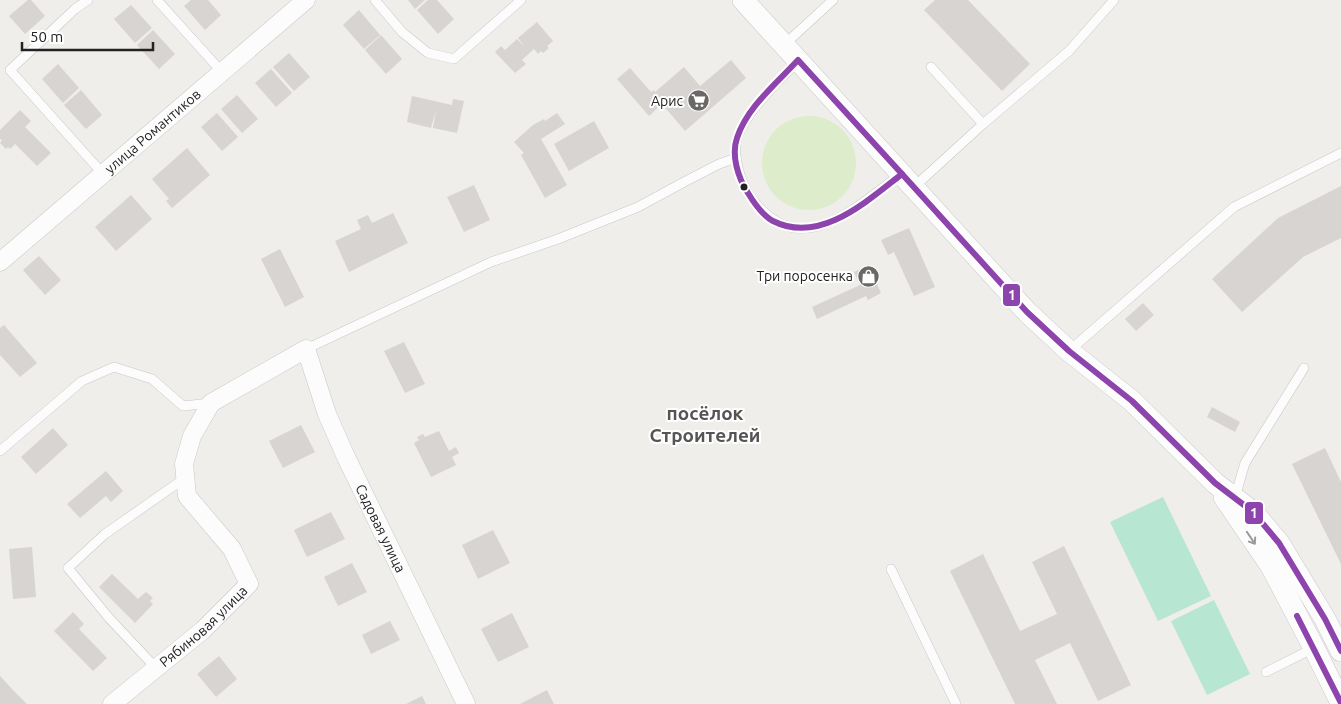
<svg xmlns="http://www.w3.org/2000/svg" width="1341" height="704" font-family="Ubuntu,sans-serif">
  <rect width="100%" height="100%" fill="#f0eeeb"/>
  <circle fill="#ddeccb" cx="809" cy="163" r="47"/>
  <g fill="#b7e6d2">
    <path d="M1163 497 1211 596 1158 621 1110 522Z"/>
    <path d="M1214 600 1250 674 1207 695 1171 621Z"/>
  </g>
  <g fill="#d7d4d2">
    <path d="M28 0H31L45 16 25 34 9 16Z"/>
    <path d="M191 0H208L221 15 205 30 184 6Z"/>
    <path d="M408 0H425L415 9Z"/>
    <path d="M428 0H437L454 19 438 34 417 10Z"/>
    <path d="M935 0H968L1030 64 1002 91 924 10Z"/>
    <path d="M131 5 152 28 135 43 114 19Z"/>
    <path d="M359 10 380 35 364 49 343 25Z"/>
    <path d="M537 22 553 41 547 46 549 48 543 53 541 51 538 54 534 49 522 60 526 64 515 73 495 52 501 46 505 50 517 39 525 47 518 38Z"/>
    <path d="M153 30 175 54 159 69 137 45Z"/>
    <path d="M381 35 402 59 386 74 365 50Z"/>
    <path d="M289 53 310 77 294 91 273 67Z"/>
    <path d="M731 60 746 78 685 131 662 104 649 116 617 79 630 68 651 92 654 90 655 92 684 67 700 86Z"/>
    <path d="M58 64 79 88 63 103 42 79Z"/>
    <path d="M271 69 292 93 276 107 255 83Z"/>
    <path d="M81 90 102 115 86 129 64 105Z"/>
    <path d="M237 95 258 119 242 133 221 109Z"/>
    <path d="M412 96 452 105 453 99 464 101 457 133 433 128 436 110 431 128 407 122Z"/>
    <path d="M20 110 31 121 25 127 51 153 37 166 15 144 10 149 8 147 6 149 0 143 2 140 0 139V130Z"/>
    <path d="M217 113 238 137 222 151 201 127Z"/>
    <path d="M557 113 565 124 541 139 567 185 545 198 521 155 524 153 514 142 533 125 544 119 545 121Z"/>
    <path d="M594 121 609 148 569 171 554 144Z"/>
    <path d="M187 148 210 175 172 208 166 201 169 199 152 179Z"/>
    <path d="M474 185 490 220 464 232 447 197Z"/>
    <path d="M1341 186V238L1303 257 1242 312 1212 279 1278 218Z"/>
    <path d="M131 195 152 219 116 251 95 227Z"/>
    <path d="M393 213 408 243 349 272 335 241 361 229 357 220 368 215 372 223Z"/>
    <path d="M909 228 935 287 914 296 894 252 888 255 881 240Z"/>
    <path d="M280 249 304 297 285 307 261 259Z"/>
    <path d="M39 256 61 280 45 295 23 270Z"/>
    <path d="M868 265 881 293 868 300 866 296 817 319 812 307 860 285 854 272Z"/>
    <path d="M1143 303 1154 315 1136 331 1125 319Z"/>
    <path d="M4 325 37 363 20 377 0 355V328Z"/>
    <path d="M404 342 425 384 405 393 384 351Z"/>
    <path d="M1212 407 1240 422 1235 432 1207 417Z"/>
    <path d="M301 425 315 452 283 468 269 441Z"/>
    <path d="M53 428 68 445 36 474 21 457Z"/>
    <path d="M439 431 449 451 456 447 459 453 452 457 456 465 431 477 414 443 419 440 417 437 423 434 425 437Z"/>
    <path d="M1325 448 1341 482V564L1292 464Z"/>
    <path d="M106 471 123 491 111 502 106 496 80 518 67 504Z"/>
    <path d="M331 512 345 539 307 557 294 530Z"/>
    <path d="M493 530 510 563 478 579 462 545Z"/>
    <path d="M1064 546 1131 685 1098 701 1070 643 1035 660 1057 704H1015L950 571 983 554 1020 631 1057 614 1032 562Z"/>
    <path d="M32 547 36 597 13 599 9 549Z"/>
    <path d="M352 563 367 592 338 606 324 577Z"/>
    <path d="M112 574 138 599 146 592 153 598 150 601 153 604 135 623 99 587Z"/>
    <path d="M73 612 84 624 79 629 107 658 93 671 54 631Z"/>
    <path d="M512 613 529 647 498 662 481 629Z"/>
    <path d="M390 621 400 640 371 654 362 635Z"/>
    <path d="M219 656 237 679 216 697 197 674Z"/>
    <path d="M0 676 15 692 27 704H0Z"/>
    <path d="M547 690 554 704H520Z"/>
    <path d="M422 696 426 704H406Z"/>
  </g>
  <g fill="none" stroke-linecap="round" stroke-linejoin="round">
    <defs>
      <g id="service">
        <path d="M88 0 75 9 10 70 103 174"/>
        <path d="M157 0 222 72"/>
        <path d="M375 0 402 32 428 53 454 59 521 0"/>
        <path d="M784 45 833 0"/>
        <path d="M798 61C778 82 747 110 737 138 732 155 741 183 750 196 798 264 854 209 901 174"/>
        <path d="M983 124 1069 51 1114 0"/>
        <path d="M914 187 983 124 931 67"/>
        <path d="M306 349 491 262 558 239 638 207 686 181 719 164 736 158"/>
        <path d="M1069 351 1234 207 1341 153"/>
        <path d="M0 451 82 381 114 367 152 379 183 406 211 403"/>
        <path d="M1235 497 1245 463 1304 368"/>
        <path d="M891 569 956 704"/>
        <path d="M156 668 109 618 68 568 105 534 185 478"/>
        <path d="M1266 672 1314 648"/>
      </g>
      <g id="minor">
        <path id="s1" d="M0 262 306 0"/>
        <path id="s2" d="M112 704 203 630 249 584 232 549 187 496 184 464 192 436 211 403 306 349 327 414 346 457 466 704"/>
      </g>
      <g id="tertiary">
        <path d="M743 0 1027 312 1069 351 1132 401 1215 483 1253 512 1279 543 1325 619 1341 651"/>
        <path d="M1224 497 1271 566 1314 648 1341 703"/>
      </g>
    </defs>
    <use href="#service" stroke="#c9c8c7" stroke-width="10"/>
    <use href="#minor" stroke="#c9c8c7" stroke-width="19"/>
    <use href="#tertiary" stroke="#c9c8c7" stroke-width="22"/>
    <use href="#service" stroke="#fdfcfc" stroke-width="9"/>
    <use href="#minor" stroke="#fdfcfc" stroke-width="18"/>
    <use href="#tertiary" stroke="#fdfcfc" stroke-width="21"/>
    <defs>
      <g id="bus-1">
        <path d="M798 60 902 174C867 201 820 245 773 221 762 215 754 203 748 193 738 178 731 155 737 138 747 107 777 83 798 60Z"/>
        <path d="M902 174 1027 312 1069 351 1132 401 1215 483 1253 512 1279 543 1325 619 1341 651"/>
        <path d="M1297 616 1341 703"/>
      </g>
    </defs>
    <use href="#bus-1" stroke="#fff" stroke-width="10"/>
    <use href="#bus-1" stroke="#8e44ad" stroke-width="6"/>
  </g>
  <defs><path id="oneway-shaft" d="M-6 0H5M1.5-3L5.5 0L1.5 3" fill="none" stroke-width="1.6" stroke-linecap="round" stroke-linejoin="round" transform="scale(1.25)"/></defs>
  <use stroke="#9a9a9a" href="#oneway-shaft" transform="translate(1251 538) rotate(56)"/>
  <defs>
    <symbol id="supermarket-disc" viewBox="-11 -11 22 22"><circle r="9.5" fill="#6a6968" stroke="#fff"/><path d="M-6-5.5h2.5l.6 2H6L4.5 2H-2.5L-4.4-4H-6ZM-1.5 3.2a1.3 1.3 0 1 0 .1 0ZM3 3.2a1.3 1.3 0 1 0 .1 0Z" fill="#fff"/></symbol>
    <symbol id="shop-disc" viewBox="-11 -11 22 22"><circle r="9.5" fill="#6a6968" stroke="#fff"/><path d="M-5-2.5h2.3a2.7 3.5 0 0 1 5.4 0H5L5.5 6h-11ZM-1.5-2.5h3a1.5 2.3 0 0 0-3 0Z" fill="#fff"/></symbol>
  </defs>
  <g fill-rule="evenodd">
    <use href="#supermarket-disc" x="686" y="88" width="25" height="25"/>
    <use href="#shop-disc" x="856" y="264" width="25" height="25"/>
  </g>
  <circle fill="#222" stroke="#fff" stroke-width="2" cx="744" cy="187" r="4.5"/>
  <g text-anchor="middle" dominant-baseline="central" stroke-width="4" stroke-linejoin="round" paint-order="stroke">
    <g font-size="14" fill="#222" stroke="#fff" text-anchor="end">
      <text x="683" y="101">Арис</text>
      <text x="853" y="276">Три поросенка</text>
    </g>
    <g font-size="14" fill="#222" stroke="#fff">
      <text stroke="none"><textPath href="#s1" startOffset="201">улица Романтиков</textPath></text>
      <text stroke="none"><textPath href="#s2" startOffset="694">Садовая улица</textPath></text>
      <text stroke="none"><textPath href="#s2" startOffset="120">Рябиновая улица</textPath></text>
    </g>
    <g font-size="19" font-weight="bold" fill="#555" stroke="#fff">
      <text x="705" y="413">посёлок<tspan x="705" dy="22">Строителей</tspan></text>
    </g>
  </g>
  <g stroke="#fff" stroke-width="2">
    <rect x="1002" y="283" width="19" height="24" rx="5" fill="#8e44ad"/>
    <rect x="1244" y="501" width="20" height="24" rx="5" fill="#8e44ad"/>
  </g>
  <g font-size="14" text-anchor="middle" font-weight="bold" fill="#fff">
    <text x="1012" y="300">1</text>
    <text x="1254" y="518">1</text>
  </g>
  <path d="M22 42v8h131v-8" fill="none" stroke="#222222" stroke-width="2.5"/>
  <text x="30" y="42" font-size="15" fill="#222222" stroke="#ffffff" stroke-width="4" paint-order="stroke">50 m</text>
</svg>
